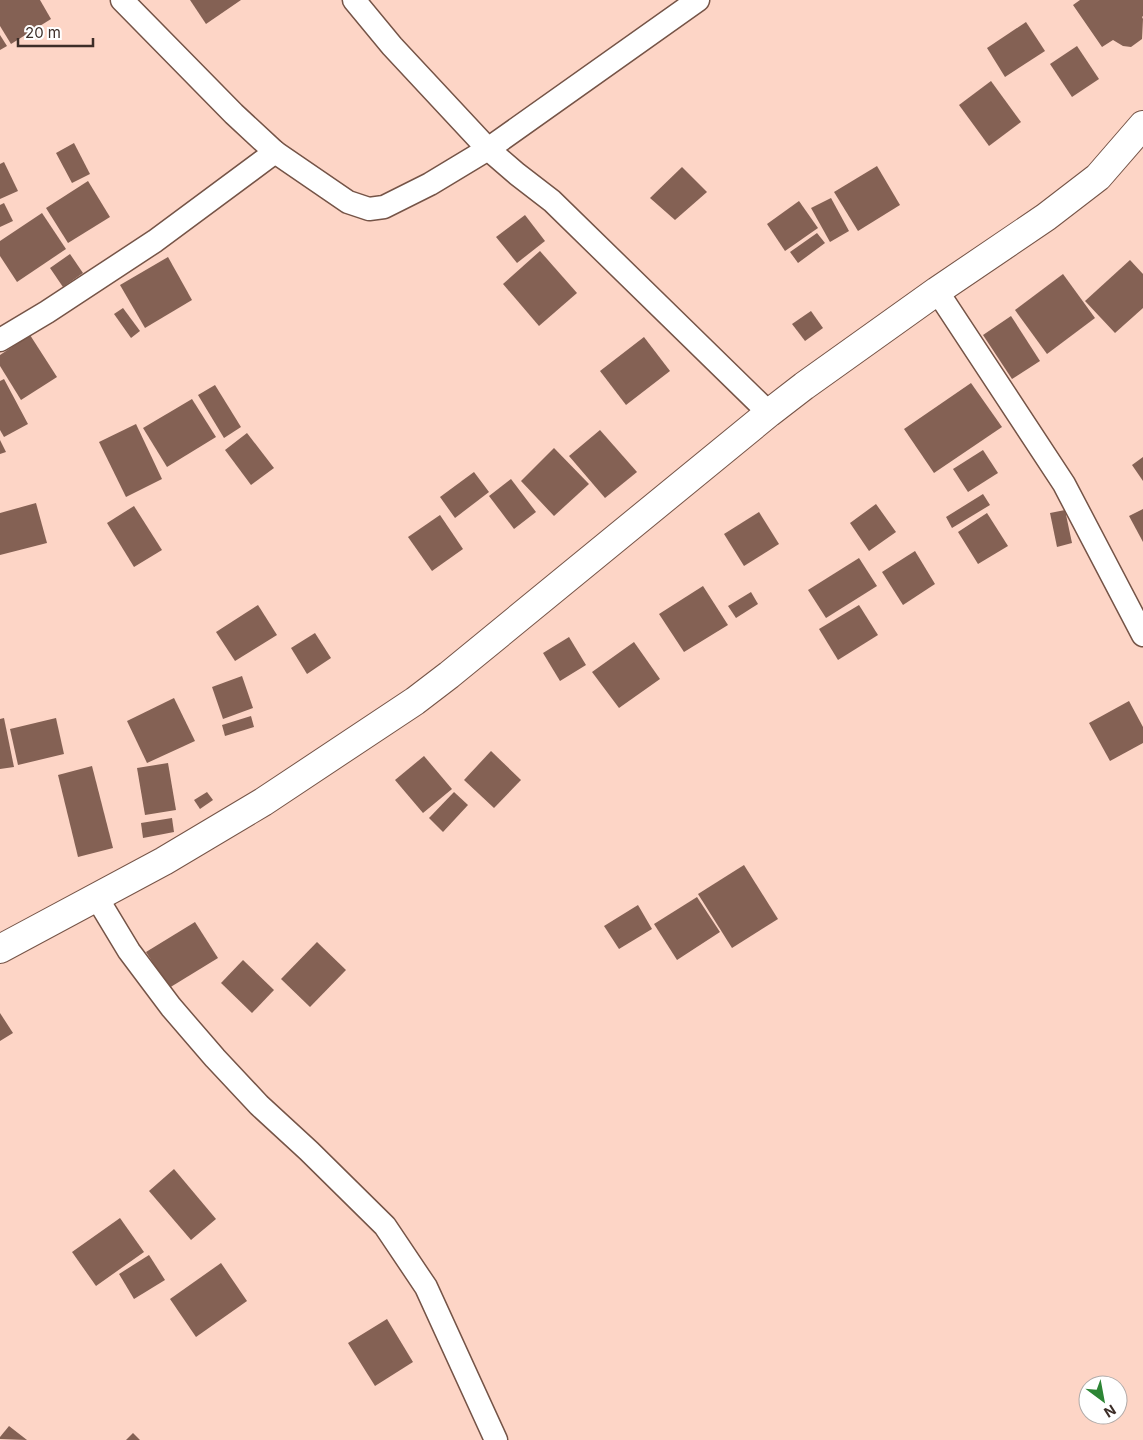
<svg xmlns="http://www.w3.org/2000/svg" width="1143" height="1440" font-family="Inter,sans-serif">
  <rect width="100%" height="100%" fill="#fdd5c6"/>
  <g fill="#846154">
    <path d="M0 0H40L51 19 11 44 0 26Z"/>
    <path d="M190 0H241L206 24Z"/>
    <path d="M1080 0H1143V16L1142 17 1143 19 1142 39 1131 47 1123 46 1113 40 1102 47 1073 5Z"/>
    <path d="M1026 22 1045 51 1005 77 987 48Z"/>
    <path d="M0 35 7 46 0 50Z"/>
    <path d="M1077 46 1099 79 1072 97 1050 64Z"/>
    <path d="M991 81 1021 122 989 146 959 105Z"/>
    <path d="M74 143 90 174 72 183 56 153Z"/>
    <path d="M4 162 18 191 0 199V164Z"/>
    <path d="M877 166 900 205 858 231 834 192Z"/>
    <path d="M682 167 707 192 675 220 650 198Z"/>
    <path d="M88 181 110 217 68 243 46 208Z"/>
    <path d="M831 198 849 231 830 242 811 208Z"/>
    <path d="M799 201 818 228 785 251 767 224Z"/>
    <path d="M4 203 13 221 0 227V205Z"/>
    <path d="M42 213 66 249 17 282 0 256V241Z"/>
    <path d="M525 215 545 241 517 263 496 237Z"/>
    <path d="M817 233 825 243 798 263 790 252Z"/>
    <path d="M540 251 577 293 539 326 503 284Z"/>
    <path d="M70 254 83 273 63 287 50 268Z"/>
    <path d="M168 257 192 300 145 328 120 285Z"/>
    <path d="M1130 260 1143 274V308L1115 333 1085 301Z"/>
    <path d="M1063 274 1095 318 1047 354 1015 310Z"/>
    <path d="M123 308 140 331 131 338 114 314Z"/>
    <path d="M811 311 823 328 805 341 792 324Z"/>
    <path d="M1011 316 1040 361 1012 379 983 335Z"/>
    <path d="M30 335 57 377 21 400 0 366V355Z"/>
    <path d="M644 337 670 371 626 405 600 371Z"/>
    <path d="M4 379 28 424 4 437 0 430V381Z"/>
    <path d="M971 383 1002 427 934 473 904 429Z"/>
    <path d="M215 385 241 427 224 438 198 395Z"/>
    <path d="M192 399 216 437 167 467 143 428Z"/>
    <path d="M136 424 162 479 126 497 99 442Z"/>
    <path d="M600 430 637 472 605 498 569 456Z"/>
    <path d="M247 433 274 468 251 485 225 450Z"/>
    <path d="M0 440 6 452 0 454Z"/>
    <path d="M554 448 589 484 554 516 521 481Z"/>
    <path d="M983 450 998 473 968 492 953 469Z"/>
    <path d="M1143 457V481L1132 465Z"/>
    <path d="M474 472 489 492 455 518 440 497Z"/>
    <path d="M511 479 536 512 514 529 489 496Z"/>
    <path d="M983 494 990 505 952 528 946 517Z"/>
    <path d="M36 503 47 543 0 555V513Z"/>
    <path d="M876 504 896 532 869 551 850 523Z"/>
    <path d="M134 506 162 550 134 567 107 523Z"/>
    <path d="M1143 509V542L1129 516Z"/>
    <path d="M1065 510 1072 543 1057 547 1050 513Z"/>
    <path d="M759 512 779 544 744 566 724 534Z"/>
    <path d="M987 513 1008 546 978 564 958 532Z"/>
    <path d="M440 515 463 549 432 571 408 537Z"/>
    <path d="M915 551 935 584 903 605 882 572Z"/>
    <path d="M859 558 877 586 826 618 808 590Z"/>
    <path d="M703 586 728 625 684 652 659 614Z"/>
    <path d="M751 592 758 604 736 618 728 606Z"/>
    <path d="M258 605 277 635 235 661 216 632Z"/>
    <path d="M859 605 878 635 838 660 819 629Z"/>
    <path d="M315 633 331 658 307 674 291 648Z"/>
    <path d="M569 637 586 665 560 681 543 653Z"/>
    <path d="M634 642 660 679 619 708 592 672Z"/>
    <path d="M242 676 253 708 223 719 212 687Z"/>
    <path d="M174 698 195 741 147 763 127 721Z"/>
    <path d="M1129 701 1143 727V743L1110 761 1089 723Z"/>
    <path d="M251 716 254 727 225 736 222 725Z"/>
    <path d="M4 718 14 767 0 769V719Z"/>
    <path d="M56 718 64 754 18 765 10 729Z"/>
    <path d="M491 751 521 780 494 808 464 780Z"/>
    <path d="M424 756 452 789 423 813 395 780Z"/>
    <path d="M168 763 176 810 145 815 137 768Z"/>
    <path d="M92 766 113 848 78 857 58 775Z"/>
    <path d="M207 792 213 800 200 809 194 800Z"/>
    <path d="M454 792 468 805 443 832 429 818Z"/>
    <path d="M172 818 174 832 143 838 141 823Z"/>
    <path d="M744 865 778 919 732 948 698 894Z"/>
    <path d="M697 897 720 932 677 960 654 924Z"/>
    <path d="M638 905 652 929 619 949 604 926Z"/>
    <path d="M195 922 218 958 169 988 146 952Z"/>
    <path d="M317 942 346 970 310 1007 281 979Z"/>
    <path d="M243 960 274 990 252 1013 221 983Z"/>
    <path d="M0 1013 13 1033 0 1041Z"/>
    <path d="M174 1169 216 1219 191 1240 149 1191Z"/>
    <path d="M120 1218 144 1252 96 1286 72 1252Z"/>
    <path d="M149 1255 165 1280 134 1299 119 1274Z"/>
    <path d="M221 1263 247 1301 196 1337 170 1299Z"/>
    <path d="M387 1319 413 1362 375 1386 348 1343Z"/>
    <path d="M9 1426 27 1440 0 1439V1437Z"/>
    <path d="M133 1433 140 1440H126Z"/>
  </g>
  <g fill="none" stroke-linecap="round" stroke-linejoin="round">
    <defs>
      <g id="minor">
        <path d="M122 0 234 114 275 152 348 202 369 209 384 207 430 184 488 149 517 174 552 201 769 413"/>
        <path d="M354 0 392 46 488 149 698 0"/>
        <path d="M937 291 1064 484 1143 635"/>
        <path d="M0 340 47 312 155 241 275 152"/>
        <path d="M97 898 129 951 171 1007 215 1058 259 1105 309 1151 385 1226 426 1287 496 1440"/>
      </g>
      <path id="tertiary" d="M0 949 164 861 263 802 415 701 449 675 769 413 804 386 937 291 1046 217 1098 177 1143 125"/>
    </defs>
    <use href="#minor" stroke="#755447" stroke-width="25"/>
    <use href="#tertiary" stroke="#755447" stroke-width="30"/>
    <use href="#minor" stroke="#fff" stroke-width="22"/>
    <use href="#tertiary" stroke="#fff" stroke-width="28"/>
  </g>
  <g transform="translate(1103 1400) rotate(148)"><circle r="24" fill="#ffffff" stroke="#b1aba9"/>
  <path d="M0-4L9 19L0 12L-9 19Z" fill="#2d8535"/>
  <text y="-8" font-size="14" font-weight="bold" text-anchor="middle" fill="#3d2e28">N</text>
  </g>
  <path d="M18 38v8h75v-8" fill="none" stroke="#3d2e28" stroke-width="2.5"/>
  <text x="25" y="38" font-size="15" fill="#3d2e28" stroke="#ffffff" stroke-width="4" paint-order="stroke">20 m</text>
</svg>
